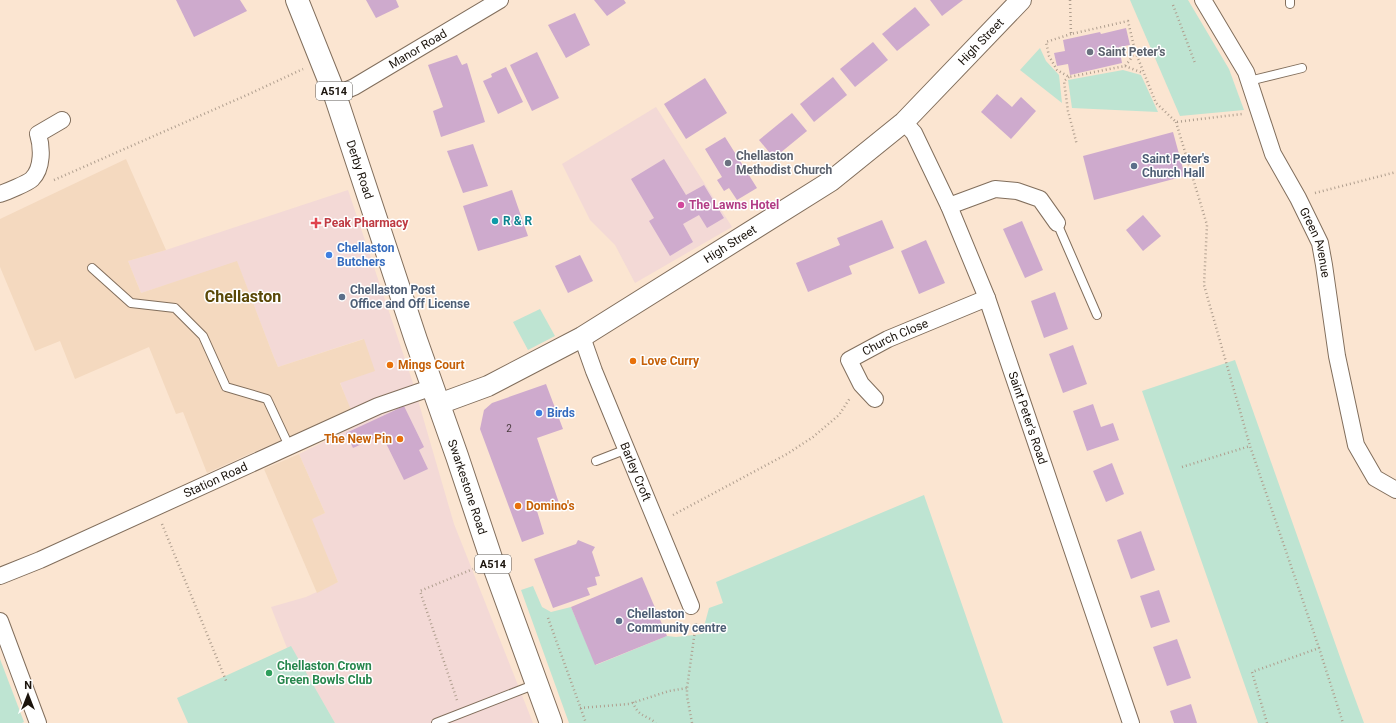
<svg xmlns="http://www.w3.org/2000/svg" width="1396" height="723" font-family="Roboto,sans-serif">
  <rect width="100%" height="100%" fill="#fbe5d1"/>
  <g fill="#f3d9d6">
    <path d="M656 107 732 227 635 283 615 245 590 220 562 164Z"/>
    <path d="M348 190 413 383 454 524 533 723H335L291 647 287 648 271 607 306 597 338 582 311 519 325 513 299 454 356 426 340 382 363 339 278 367 273 355 237 262 141 293 128 261 166 250Z"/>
  </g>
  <g fill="#f4d9bf">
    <path d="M126 159 166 250 128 261 141 293 237 261 273 355 278 367 364 339 375 371 340 383 351 410 256 451 207 473 183 412 176 414 149 347 75 379 60 341 35 351 0 267V219Z"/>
    <path d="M299 454 325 513 312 519 338 582 317 593 264 469Z"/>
  </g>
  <g fill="#bee4d2">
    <path d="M1130 0H1188L1229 69 1244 110 1180 116Z"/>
    <path d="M1040 48 1046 61 1059 75 1062 103 1020 70Z"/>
    <path d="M1123 70 1141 75 1158 112 1072 108 1068 80Z"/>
    <path d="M540 309 555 336 528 350 513 322Z"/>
    <path d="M1235 360 1346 674 1364 723H1258L1142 391Z"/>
    <path d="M924 495 1003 723H569L521 590 533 586 542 607 551 612 571 607 596 665 667 636 676 637 702 634 709 608 723 603 716 582Z"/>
    <path d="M291 646 335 723H188L177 698Z"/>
    <path d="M0 659 24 722 22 723H0Z"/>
  </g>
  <g fill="#ceaacd">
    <path d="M176 0H240L247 11 194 37Z"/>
    <path d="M366 0H396L399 7 376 18Z"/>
    <path d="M594 0H624L626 3 607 16Z"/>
    <path d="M930 0H963L942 16Z"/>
    <path d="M915 7 930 25 897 51 882 34Z"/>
    <path d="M575 13 590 45 566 58 548 25Z"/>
    <path d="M1126 28 1130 45 1119 47 1122 63 1070 75 1068 64 1057 66 1054 53 1065 51 1063 40 1100 32 1101 34Z"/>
    <path d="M873 42 888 60 855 87 840 69Z"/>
    <path d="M537 52 559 98 532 111 510 65Z"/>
    <path d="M457 55 462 65 467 63 485 122 441 137 433 111 443 107 428 65Z"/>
    <path d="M506 67 523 102 498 114 483 81 492 77 491 74Z"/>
    <path d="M833 77 847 95 814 122 800 104Z"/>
    <path d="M705 78 727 113 686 139 664 104Z"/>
    <path d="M997 94 1012 107 1021 97 1036 111 1011 139 981 112Z"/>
    <path d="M792 113 807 131 774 158 759 140Z"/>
    <path d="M1173 132 1185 176 1094 200 1083 156Z"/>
    <path d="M725 137 757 188 737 200 729 188 724 191 717 180 722 177 705 149Z"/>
    <path d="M473 144 488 186 463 193 447 151Z"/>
    <path d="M664 159 686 195 704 185 724 218 707 228 699 215 683 224 693 242 670 256 649 221 654 218 631 179Z"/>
    <path d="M512 190 528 236 478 251 463 206Z"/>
    <path d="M1143 215 1161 236 1143 251 1126 230Z"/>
    <path d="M882 220 894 248 849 266 852 274 808 292 796 263 840 245 837 238Z"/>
    <path d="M1022 221 1043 270 1025 278 1003 229Z"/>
    <path d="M926 240 945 283 919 294 901 251Z"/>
    <path d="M580 255 593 281 568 293 555 266Z"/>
    <path d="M1055 292 1068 329 1044 338 1031 301Z"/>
    <path d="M1073 345 1087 384 1063 393 1049 354Z"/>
    <path d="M546 384 563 429 537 438 559 503 537 511 544 534 522 542 480 429 484 410 492 403Z"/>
    <path d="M1093 404 1101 427 1113 423 1119 440 1087 451 1073 411Z"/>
    <path d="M404 406 424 447 419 450 428 469 404 480 382 435 353 448 346 433Z"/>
    <path d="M1112 463 1124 494 1106 502 1093 471Z"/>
    <path d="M1141 531 1155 570 1131 579 1117 540Z"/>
    <path d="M578 540 595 547 592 552 600 576 595 577 597 585 587 588 590 595 553 608 534 559 576 544Z"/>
    <path d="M642 577 667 636 595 665 571 607Z"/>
    <path d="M1159 590 1170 622 1151 628 1140 596Z"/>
    <path d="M1177 639 1191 678 1167 686 1153 647Z"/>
    <path d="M1191 704 1197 723H1174L1170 711Z"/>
  </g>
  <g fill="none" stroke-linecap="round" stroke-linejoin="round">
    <defs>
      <g id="service">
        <path d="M1290 0V4"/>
        <path d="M1249 81 1302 68"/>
        <path d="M1057 223 1097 315"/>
        <path d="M92 268 131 303 175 308 203 336 226 387 267 399 289 446"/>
        <path d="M596 461 627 449"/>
        <path d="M436 723 536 684"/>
      </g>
      <g id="minor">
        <path id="s1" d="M1203 0 1246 72 1273 154 1298 198 1320 243 1324 265 1337 356 1356 445 1375 478 1396 490"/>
        <path id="s2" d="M335 95 354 87 500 0"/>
        <path id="s3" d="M904 122 914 133 949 206 987 298 1131 723"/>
        <path d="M0 194C6 192 28 183 32 179 43 168 42 147 38 134L62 120"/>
        <path d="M949 206 995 189 1017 191 1040 199 1057 223"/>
        <path id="s4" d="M582 337 594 371 691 606"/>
        <path id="s5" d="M875 399 861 384 849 360 888 339 987 298"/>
        <path id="s6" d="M0 576 40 560 378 406 433 387"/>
        <path d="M0 621 38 723"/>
      </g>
      <g id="tertiary">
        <path id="s7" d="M439 404 488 386 582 337 831 181 904 122 1021 0"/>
      </g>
      <g id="primary">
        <path id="s8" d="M297 0 335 95 416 340 457 456 492 561 551 723"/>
      </g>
    </defs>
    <use href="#service" stroke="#816e5c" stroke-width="10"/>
    <use href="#minor" stroke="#816e5c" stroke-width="18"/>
    <use href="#tertiary" stroke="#816e5c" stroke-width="22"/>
    <use href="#primary" stroke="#816e5c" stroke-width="24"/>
    <g stroke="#af9e8e" stroke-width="2.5" stroke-dasharray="1 3" stroke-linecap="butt">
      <path d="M1070 0 1071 34 1128 21 1135 51 1156 103 1176 122 1242 114"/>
      <path d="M1173 5 1195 63"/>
      <path d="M1071 34 1046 42 1049 56 1057 70 1069 77 1125 66 1130 60 1135 51"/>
      <path d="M1125 66 1143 73"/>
      <path d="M1069 77 1064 81 1068 111 1077 145"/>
      <path d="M1176 122 1207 225 1204 285 1250 446"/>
      <path d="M54 180 247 95 303 69"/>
      <path d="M1315 193 1396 172"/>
      <path d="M1182 467 1250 446 1319 648"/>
      <path d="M673 515 787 454 813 437 839 415 850 398"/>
      <path d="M162 524 227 683"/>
      <path d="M548 618 586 723"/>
      <path d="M457 700 420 591 473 569"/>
      <path d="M633 702C638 717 645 714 656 723"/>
      <path d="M580 708 629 704 669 691 687 688"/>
      <path d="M692 723 687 696V688L696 623"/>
      <path d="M1267 723 1252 672 1319 648 1343 723"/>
    </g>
    <use href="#service" stroke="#fff" stroke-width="8"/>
    <use href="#minor" stroke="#fff" stroke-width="16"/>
    <use href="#tertiary" stroke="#fff" stroke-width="20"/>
    <use href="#primary" stroke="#fff" stroke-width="22"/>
  </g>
  <g fill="#6b7280" stroke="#fff" stroke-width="1.5">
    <circle cx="1090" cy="52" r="4"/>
    <circle cx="728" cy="163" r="4"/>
  </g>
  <g fill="#5c6f8a" stroke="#fff" stroke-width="1.5">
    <circle cx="1134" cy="166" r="4"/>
    <circle cx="342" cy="297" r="4"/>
    <circle cx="619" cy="621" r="4"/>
  </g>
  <circle fill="#d1479c" stroke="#fff" stroke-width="1.5" cx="681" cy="205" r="4"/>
  <circle fill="#0f9aa8" stroke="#fff" stroke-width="1.5" cx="495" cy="221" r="4"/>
  <path fill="#e0444e" stroke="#fff" stroke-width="1.5" d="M314 217h4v4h4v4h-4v4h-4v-4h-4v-4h4z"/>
  <g fill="#3f7fe0" stroke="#fff" stroke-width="1.5">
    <circle cx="329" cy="255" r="4"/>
    <circle cx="539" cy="413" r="4"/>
  </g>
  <g fill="#e8710a" stroke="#fff" stroke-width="1.5">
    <circle cx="633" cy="361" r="4"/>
    <circle cx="390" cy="365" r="4"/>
    <circle cx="400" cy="439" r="4"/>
    <circle cx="518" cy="506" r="4"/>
  </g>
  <circle fill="#2e9e5b" stroke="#fff" stroke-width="1.5" cx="269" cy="673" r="4"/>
  <g text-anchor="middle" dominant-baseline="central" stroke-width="3" stroke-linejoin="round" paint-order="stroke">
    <g font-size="10" fill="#483a3d">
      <text x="509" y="428">2</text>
    </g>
    <g fill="#fff" stroke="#5f5a56" stroke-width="1">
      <rect x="316" y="82" width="36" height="18" rx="3"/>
      <rect x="475" y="555" width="36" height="18" rx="3"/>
    </g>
    <g font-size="11" font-weight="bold" fill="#1b140d">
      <text x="334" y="91">A514</text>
      <text x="493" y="564">A514</text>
    </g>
    <g font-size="12" fill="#1b140d" stroke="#fff">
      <text stroke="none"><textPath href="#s7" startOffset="657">High Street</textPath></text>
      <text stroke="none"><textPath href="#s2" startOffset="95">Manor Road</textPath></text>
      <text stroke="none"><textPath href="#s8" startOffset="181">Derby Road</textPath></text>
      <text stroke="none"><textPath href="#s1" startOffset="269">Green Avenue</textPath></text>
      <text stroke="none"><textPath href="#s7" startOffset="333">High Street</textPath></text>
      <text stroke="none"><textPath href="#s5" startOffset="99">Church Close</textPath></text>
      <text stroke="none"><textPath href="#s3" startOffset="322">Saint Peter's Road</textPath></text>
      <text stroke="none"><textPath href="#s4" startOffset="145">Barley Croft</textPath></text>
      <text stroke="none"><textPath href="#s6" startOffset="236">Station Road</textPath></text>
      <text stroke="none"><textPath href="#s8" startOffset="516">Swarkestone Road</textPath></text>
    </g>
    <g font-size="12" font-weight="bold" fill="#5b616d" stroke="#fff" text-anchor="start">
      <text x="1098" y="52">Saint Peter's</text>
      <text x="736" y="156">Chellaston<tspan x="736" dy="14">Methodist Church</tspan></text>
    </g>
    <g font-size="12" font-weight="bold" fill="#4e5e75" stroke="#fff" text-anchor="start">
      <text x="1142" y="159">Saint Peter's<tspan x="1142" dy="14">Church Hall</tspan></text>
      <text x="350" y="290">Chellaston Post<tspan x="350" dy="14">Office and Off License</tspan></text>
      <text x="627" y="614">Chellaston<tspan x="627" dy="14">Community centre</tspan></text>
    </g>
    <g font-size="12" font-weight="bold" fill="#b23c85" stroke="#fff" text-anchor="start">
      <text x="689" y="205">The Lawns Hotel</text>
    </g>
    <g font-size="12" font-weight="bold" fill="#0d838f" stroke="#fff" text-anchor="start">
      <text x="503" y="221">R &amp; R</text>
    </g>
    <g font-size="12" font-weight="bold" fill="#be3a42" stroke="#fff" text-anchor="start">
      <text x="324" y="223">Peak Pharmacy</text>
    </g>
    <g font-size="12" font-weight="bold" fill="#366cbe" stroke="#fff" text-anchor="start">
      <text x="337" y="248">Chellaston<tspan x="337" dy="14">Butchers</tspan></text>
      <text x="547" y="413">Birds</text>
    </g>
    <g font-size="12" font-weight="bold" fill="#c56008" stroke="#fff" text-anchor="start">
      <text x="641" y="361">Love Curry</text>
      <text x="398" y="365">Mings Court</text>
      <text x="392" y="439" text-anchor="end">The New Pin</text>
      <text x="526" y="506">Domino's</text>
    </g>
    <g font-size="12" font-weight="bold" fill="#27864d" stroke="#fff" text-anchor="start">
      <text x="277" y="666">Chellaston Crown<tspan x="277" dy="14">Green Bowls Club</tspan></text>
    </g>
    <g font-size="16" font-weight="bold" fill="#5a4807" stroke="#fff">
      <text x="243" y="296">Chellaston</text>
    </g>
  </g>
  <g transform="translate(28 695)" stroke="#ffffff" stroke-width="3" paint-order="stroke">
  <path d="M0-3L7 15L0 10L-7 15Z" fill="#1b140d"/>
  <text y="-6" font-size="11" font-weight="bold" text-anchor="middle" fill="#1b140d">N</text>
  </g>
</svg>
